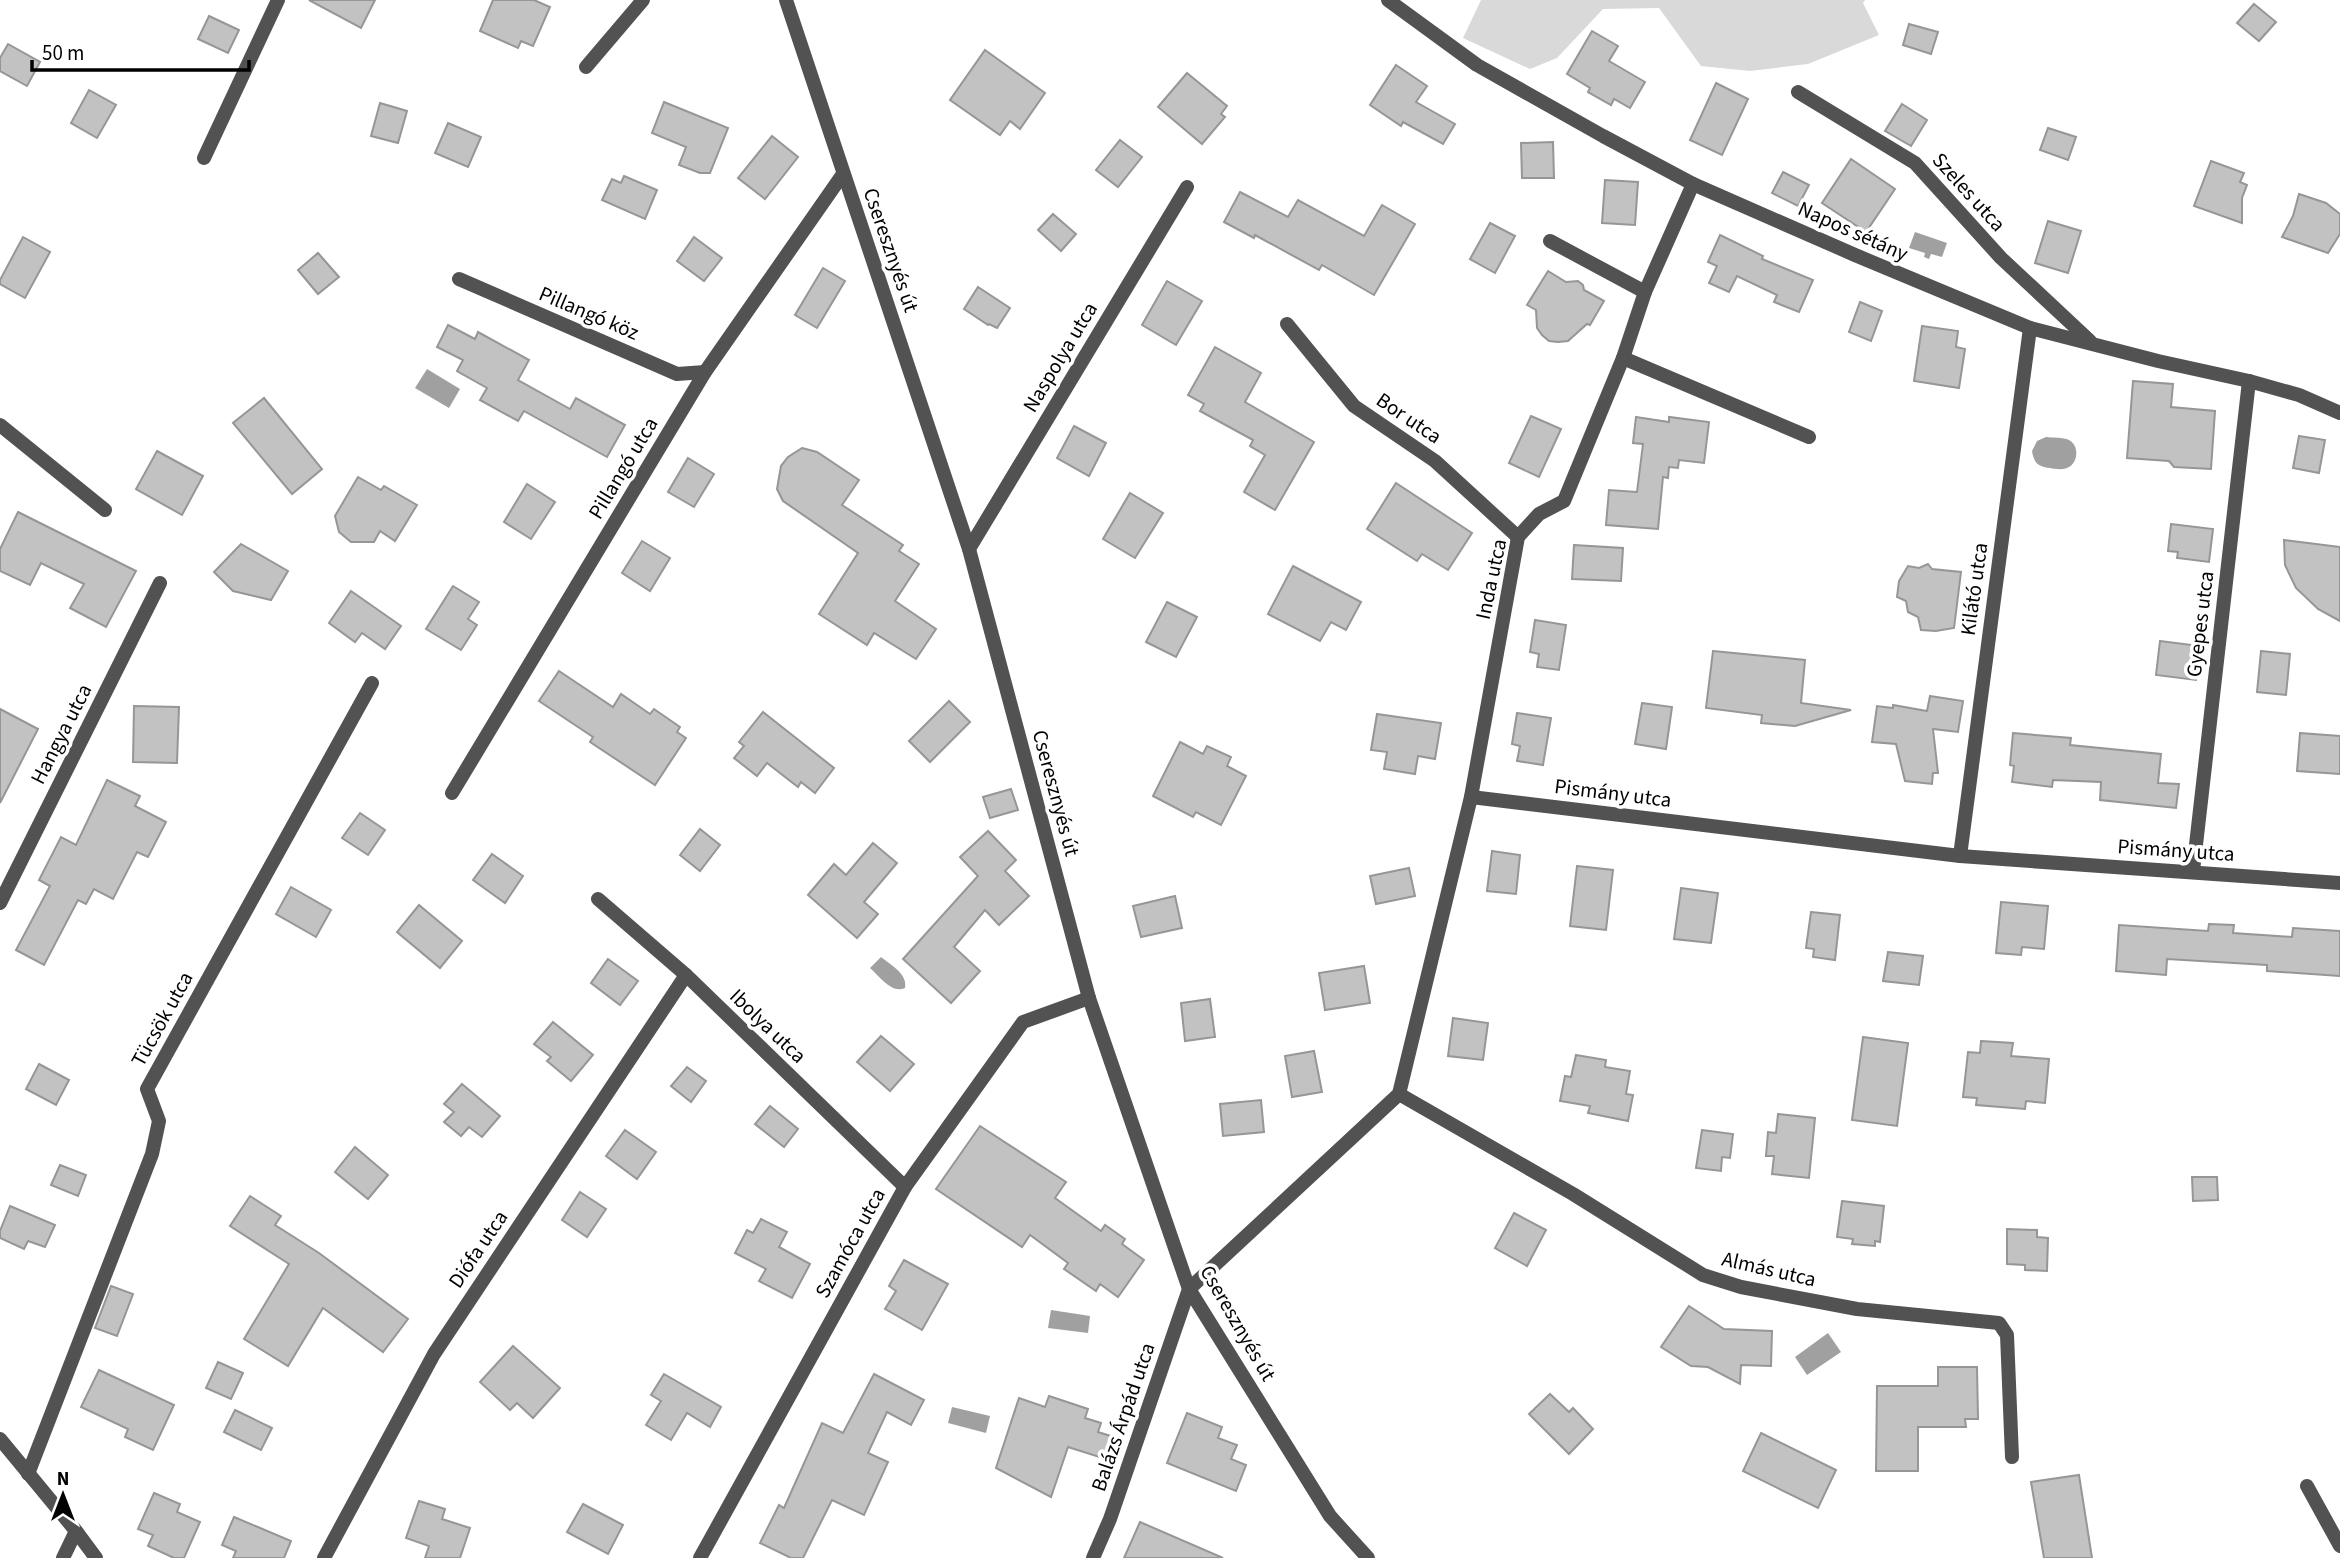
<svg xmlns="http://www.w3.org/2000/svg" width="2340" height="1558" font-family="'Source Sans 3',sans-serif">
  <rect width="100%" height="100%" fill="#fff"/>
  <path fill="#d9d9d9" d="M1481 0H1865L1863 3 1879 35 1808 64 1750 71 1701 66 1659 8 1603 9 1557 58 1530 69 1463 38Z"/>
  <g fill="#a0a0a0">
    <path d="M1915 232 1947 243 1942 257 1931 254 1929 259 1924 257 1925 253 1909 248Z"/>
    <path d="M427 369 460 389 449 408 415 388Z"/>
    <path d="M2046 437C2053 438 2063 437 2069 440 2080 446 2078 464 2067 468 2062 470 2055 469 2050 468 2038 467 2034 463 2032 451L2037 441Z"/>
    <path d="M881 957C891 965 908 974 905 988 892 994 880 977 870 968Z"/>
    <path d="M1051 1310 1090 1316 1088 1333 1048 1328Z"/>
    <path d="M1828 1333 1841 1352 1807 1375 1795 1357Z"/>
    <path d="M952 1407 990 1416 986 1433 948 1423Z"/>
  </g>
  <g fill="#c2c2c2" stroke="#969696" stroke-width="2">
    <path d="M309 0H375L361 28Z"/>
    <path d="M493 0H534L550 7 533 46 521 41 518 48 480 31Z"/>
    <path d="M2254 4 2276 22 2259 41 2237 23Z"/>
    <path d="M209 16 239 30 228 53 198 39Z"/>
    <path d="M1909 24 1938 32 1931 54 1903 45Z"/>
    <path d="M1592 31 1618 46 1609 61 1645 82 1630 108 1614 99 1611 105 1588 92 1590 88 1567 74Z"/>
    <path d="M8 44 40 62 27 86 0 71V58Z"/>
    <path d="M985 50 1045 93 1020 129 1010 121 1000 135 950 100Z"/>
    <path d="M1396 65 1427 86 1416 102 1455 124 1443 144 1403 122 1401 126 1370 105Z"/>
    <path d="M1187 73 1227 106 1221 114 1225 117 1202 144 1158 107Z"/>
    <path d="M1716 83 1748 99 1722 155 1690 140Z"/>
    <path d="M89 90 116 105 97 138 71 123Z"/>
    <path d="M664 102 728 128 710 173H700L679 165 686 147 652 133Z"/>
    <path d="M380 103 407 111 398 143 371 136Z"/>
    <path d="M1902 104 1927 120 1911 146 1885 131Z"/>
    <path d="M448 123 481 137 468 167 435 153Z"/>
    <path d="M2048 128 2076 137 2068 160 2040 150Z"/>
    <path d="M772 136 798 157 765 199 738 178Z"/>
    <path d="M1120 140 1142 157 1118 187 1096 170Z"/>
    <path d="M1553 142 1554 178H1522L1521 143Z"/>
    <path d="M1851 159 1895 189 1866 232 1822 203Z"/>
    <path d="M2211 161 2244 173 2240 182 2247 185 2242 198V223L2194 206Z"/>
    <path d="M1783 172 1809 185 1798 206 1772 193Z"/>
    <path d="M624 176 657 190 645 219 602 200 612 179 621 183Z"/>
    <path d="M1605 180 1638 182 1635 225 1602 223Z"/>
    <path d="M1240 192 1288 217 1298 200 1364 236 1382 205 1415 224 1374 295 1322 265 1319 270 1255 235 1254 238 1224 222Z"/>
    <path d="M2299 194 2326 203 2340 214V234L2328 253 2282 237 2293 216Z"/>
    <path d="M1053 214 1076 234 1061 251 1038 230Z"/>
    <path d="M2048 221 2081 231 2068 273 2035 263Z"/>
    <path d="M1490 223 1515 236 1495 273 1470 259Z"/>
    <path d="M1720 235 1763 256 1762 259 1813 280 1799 312 1774 302 1777 295 1737 276 1729 292 1709 283 1717 266 1708 262Z"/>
    <path d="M23 237 50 252 25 298 0 284V280Z"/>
    <path d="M694 237 722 258 704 281 677 261Z"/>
    <path d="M318 253 339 277 318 294 298 270Z"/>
    <path d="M823 268 845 281 817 328 795 315Z"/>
    <path d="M1548 271 1566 282 1578 281 1583 285 1584 290 1604 301 1590 325 1587 324 1568 341 1558 342 1549 341 1542 335 1537 328 1536 310 1527 305Z"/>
    <path d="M1167 281 1202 301 1176 345 1142 325Z"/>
    <path d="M978 287 1010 308 997 328 989 324 988 325 964 309Z"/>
    <path d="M1860 302 1882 311 1871 341 1849 332Z"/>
    <path d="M448 325 475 339 478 332 529 360 518 380 570 409 576 398 625 425 607 457 524 411 518 421 480 400 487 388 457 371 463 360 437 347Z"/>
    <path d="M1922 326 1958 331 1956 347 1965 349 1959 388 1914 381Z"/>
    <path d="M1215 347 1261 373 1245 402 1314 442 1275 510 1244 492 1265 455 1250 446 1253 440 1200 411 1204 404 1188 395Z"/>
    <path d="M2133 381 2173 384 2171 407 2215 411 2211 469 2174 467 2169 461 2127 458Z"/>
    <path d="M264 398 322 469 292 494 233 423Z"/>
    <path d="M1531 416 1561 429 1539 477 1509 463Z"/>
    <path d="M1636 417 1669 422V417L1709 422 1704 463 1679 460 1678 468 1669 467 1668 478 1663 477 1658 529 1606 525 1609 490 1637 492 1643 444 1633 443Z"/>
    <path d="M1074 426 1106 443 1089 476 1057 458Z"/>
    <path d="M2299 436 2325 440 2319 473 2293 468Z"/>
    <path d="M802 448 817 452 859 480 842 505 903 545 899 551 919 564 895 601 936 629 916 659 874 633 867 645 819 614 858 553 783 501 777 489 781 466 788 457Z"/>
    <path d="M157 451 203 476 182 515 136 489Z"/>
    <path d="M688 458 714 474 694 507 668 492Z"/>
    <path d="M358 477 381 490 384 486 417 505 395 541 380 531 374 542H351L339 532 335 516Z"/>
    <path d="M1396 483 1472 533 1448 570 1422 554 1417 561 1367 529Z"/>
    <path d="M527 484 555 502 531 539 504 522Z"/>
    <path d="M1130 493 1163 513 1135 558 1103 539Z"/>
    <path d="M18 512 136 571 106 627 70 608 84 584 41 563 30 585 0 571V549Z"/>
    <path d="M2171 524 2213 529 2209 562 2177 558 2178 552 2168 551Z"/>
    <path d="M2284 540 2340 547V621L2318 609 2296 588 2285 565Z"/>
    <path d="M642 541 670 558 650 591 622 573Z"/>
    <path d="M241 544 288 571 271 600 233 591 214 572Z"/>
    <path d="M1574 545 1623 548 1621 581 1572 579Z"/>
    <path d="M1928 564 1932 569 1961 572 1954 628 1936 631 1921 630 1918 617 1908 612 1906 601 1897 597 1899 581 1908 566 1919 568Z"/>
    <path d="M1293 566 1361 602 1346 630 1331 622 1320 641 1268 614Z"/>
    <path d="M453 586 479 602 468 619 477 625 461 650 426 629Z"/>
    <path d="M351 591 401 626 385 649 362 633 355 642 329 623Z"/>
    <path d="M1167 602 1197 617 1176 657 1146 642Z"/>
    <path d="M1535 620 1566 625 1559 670 1537 667 1539 654 1530 652Z"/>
    <path d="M2160 641 2200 646 2196 680 2156 675Z"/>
    <path d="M1713 651 1805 660 1801 703 1851 710 1795 726 1761 723 1762 715 1706 708Z"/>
    <path d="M2261 651 2290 654 2286 695 2257 692Z"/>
    <path d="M559 671 613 707 621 694 650 714 654 709 680 727 677 732 686 738 655 785 590 742 593 737 539 701Z"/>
    <path d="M1930 696 1963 701 1958 732 1933 729 1938 773H1933L1932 784 1905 781 1896 744 1872 742 1877 706 1893 708V705L1927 711Z"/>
    <path d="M949 701 970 722 930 762 909 741Z"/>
    <path d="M1642 703 1672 707 1666 749 1635 744Z"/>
    <path d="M134 706 179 707 177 763 133 762Z"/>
    <path d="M0 709 38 729 0 803Z"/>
    <path d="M763 712 834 768 815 793 801 782 798 787 767 763 757 776 734 758 744 746 739 742Z"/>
    <path d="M1517 713 1551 718 1543 765 1517 761 1520 746 1512 744Z"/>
    <path d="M1377 714 1441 723 1435 759 1418 756 1415 774 1384 769 1387 752 1371 750Z"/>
    <path d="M2013 733 2071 738 2070 745 2161 754 2158 783 2179 784 2176 808 2100 800 2101 782 2053 780 2052 787 2012 782 2014 766 2010 765Z"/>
    <path d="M2300 733 2340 736V774L2297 771Z"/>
    <path d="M1180 742 1203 754 1207 746 1231 757 1227 766 1246 776 1221 825 1196 812 1193 817 1153 796Z"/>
    <path d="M107 780 140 796 135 806 166 822 148 857 137 852 113 899 94 889 86 904 78 900 44 965 16 950 50 886 39 880 61 837 76 845Z"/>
    <path d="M1011 789 1018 810 990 818 983 797Z"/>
    <path d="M360 813 385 830 368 855 342 838Z"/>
    <path d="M700 829 720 845 700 871 680 855Z"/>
    <path d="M988 831 1016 860 1005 871 1029 896 999 925 985 910 954 947 980 971 951 1003 903 959 978 876 960 857Z"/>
    <path d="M873 843 897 863 864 902 878 914 857 938 808 895 834 864 846 875Z"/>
    <path d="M1492 851 1520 855 1516 894 1487 891Z"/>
    <path d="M492 854 523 876 505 903 473 880Z"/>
    <path d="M1577 866 1613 870 1606 930 1570 926Z"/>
    <path d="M1409 868 1415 896 1376 904 1370 876Z"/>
    <path d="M291 887 331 910 316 937 276 914Z"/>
    <path d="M1681 888 1718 893 1711 943 1674 939Z"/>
    <path d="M1175 896 1182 928 1141 937 1133 906Z"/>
    <path d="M2001 902 2048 906 2044 949 2022 947 2021 955 1996 953Z"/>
    <path d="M419 905 462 941 440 968 397 932Z"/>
    <path d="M1811 912 1840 915 1835 960 1813 957 1814 949 1806 948Z"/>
    <path d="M2209 924 2234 925 2233 933 2292 937 2293 928 2340 931V976L2267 971V965L2167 959 2166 975 2116 971 2119 925 2208 931Z"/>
    <path d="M1888 952 1923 956 1919 985 1883 981Z"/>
    <path d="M608 959 638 981 620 1005 591 983Z"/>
    <path d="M1364 966 1370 1003 1325 1010 1319 973Z"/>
    <path d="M1210 999 1215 1037 1185 1041 1181 1003Z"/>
    <path d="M1453 1018 1488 1023 1483 1060 1448 1056Z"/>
    <path d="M553 1022 593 1055 571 1081 547 1061 551 1057 534 1044Z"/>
    <path d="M881 1036 914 1064 890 1091 857 1062Z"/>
    <path d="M1863 1037 1908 1043 1897 1126 1852 1120Z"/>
    <path d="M1981 1041 2013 1043 2011 1056 2049 1059 2045 1103 2026 1101 2025 1109 1976 1105 1977 1098 1963 1097 1968 1052 1980 1053Z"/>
    <path d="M1314 1051 1322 1092 1292 1097 1285 1056Z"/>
    <path d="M1576 1055 1606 1060 1605 1067 1630 1071 1626 1094 1633 1095 1628 1121 1588 1113 1590 1106 1560 1101 1565 1076 1571 1077Z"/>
    <path d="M39 1064 69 1080 56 1105 26 1089Z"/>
    <path d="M687 1067 706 1081 691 1102 671 1086Z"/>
    <path d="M462 1084 500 1116 482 1137 469 1127 461 1136 444 1122 454 1112 444 1104Z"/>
    <path d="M1261 1100 1264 1132 1223 1136 1220 1104Z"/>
    <path d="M770 1106 798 1129 784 1147 755 1124Z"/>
    <path d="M1778 1114 1815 1118 1809 1178 1772 1174 1774 1156H1766L1768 1132 1776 1133Z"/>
    <path d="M980 1126 1066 1182 1055 1198 1101 1231 1105 1225 1125 1239 1122 1244 1144 1260 1118 1297 1100 1284 1096 1291 1064 1269 1068 1263 1030 1235 1022 1247 936 1189Z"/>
    <path d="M625 1130 656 1152 637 1179 606 1156Z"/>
    <path d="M1702 1130 1733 1134 1730 1158 1722 1157 1721 1171 1696 1168Z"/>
    <path d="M355 1147 388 1175 368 1199 335 1172Z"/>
    <path d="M60 1165 86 1175 78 1196 51 1185Z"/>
    <path d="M2192 1177H2217L2218 1200 2193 1201Z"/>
    <path d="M580 1192 606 1209 587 1237 562 1220Z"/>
    <path d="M250 1196 281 1216 275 1225 319 1253 408 1319 383 1352 323 1308 288 1366 244 1339 289 1264 230 1226Z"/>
    <path d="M1842 1201 1884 1206 1880 1242 1875 1241V1246L1852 1244 1853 1239 1837 1237Z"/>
    <path d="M10 1206 55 1225 45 1247 28 1241 24 1249 0 1238V1231Z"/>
    <path d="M1514 1213 1546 1230 1527 1266 1495 1248Z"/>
    <path d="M761 1219 787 1232 779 1247 810 1264 792 1298 759 1281 766 1269 735 1253 747 1230 753 1233Z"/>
    <path d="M2007 1229 2037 1230V1237L2048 1238 2047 1271 2025 1270V1265L2007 1264Z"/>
    <path d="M904 1260 948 1284 922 1330 885 1309 896 1291 889 1286Z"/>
    <path d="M111 1286 133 1294 117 1336 95 1328Z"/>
    <path d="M1689 1306 1724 1329 1772 1331 1771 1366 1741 1365 1740 1384 1708 1367 1691 1366 1661 1347Z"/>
    <path d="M513 1346 560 1388 533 1418 517 1403 510 1410 480 1382Z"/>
    <path d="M218 1362 243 1373 231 1399 206 1388Z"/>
    <path d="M1938 1367H1977L1978 1419H1965L1966 1427H1918V1471H1876L1877 1386H1938Z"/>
    <path d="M99 1370 174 1405 153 1450 125 1437 128 1429 81 1407Z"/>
    <path d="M664 1374 721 1407 710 1427 687 1413 671 1440 646 1425 661 1401 651 1395Z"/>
    <path d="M874 1374 924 1400 911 1425 887 1412 868 1453 888 1462 864 1515 832 1500 803 1558H791L760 1543 779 1505 784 1508 822 1423 843 1433Z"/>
    <path d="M1550 1394 1569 1412 1573 1408 1593 1429 1569 1454 1529 1414Z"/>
    <path d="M1049 1396 1088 1409 1085 1418 1101 1423 1098 1432 1117 1438 1109 1460 1068 1447 1051 1497 996 1468 1019 1398 1045 1407Z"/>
    <path d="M235 1410 272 1428 261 1450 224 1432Z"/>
    <path d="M1187 1413 1222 1427 1218 1438 1237 1445 1231 1459 1246 1465 1236 1491 1167 1463Z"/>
    <path d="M1761 1433 1836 1470 1818 1508 1743 1471Z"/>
    <path d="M2079 1475 2092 1558H2044L2031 1482Z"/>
    <path d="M154 1493 180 1504 177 1512 200 1522 184 1558H174L148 1546 153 1535 138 1529Z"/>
    <path d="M419 1501 445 1509 442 1519 470 1528 460 1558H425L429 1546 406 1538Z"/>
    <path d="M583 1504 623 1525 608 1554 567 1532Z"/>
    <path d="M234 1517 291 1541 284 1558H233L236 1551 222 1545Z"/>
    <path d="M1140 1522 1223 1558H1124Z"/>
  </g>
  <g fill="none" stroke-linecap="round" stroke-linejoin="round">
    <g stroke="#525252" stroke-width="14">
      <path d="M786 0 969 549 1089 998 1189 1289 1330 1516 1368 1558"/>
      <path d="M1388 0 1477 65 1603 136 1693 184 1855 255 2030 328 2158 361 2249 381 2299 395 2340 413"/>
      <path d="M586 67 643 0"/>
      <path d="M1798 92 1915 163 2001 258 2090 341"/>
      <path d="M204 158 278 0"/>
      <path d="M1550 241 1645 292"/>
      <path d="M459 279 677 374 705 372"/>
      <path d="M1287 324 1354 406 1435 461 1518 537"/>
      <path d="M1623 358 1809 437"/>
      <path d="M0 425 105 510"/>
      <path d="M969 549 1187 187"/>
      <path d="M452 793 705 372 843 174"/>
      <path d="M1471 797 1518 537 1539 514 1564 501 1623 358 1645 292 1693 184"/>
      <path d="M1960 856 2030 328"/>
      <path d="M2193 871 2249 381"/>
      <path d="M598 899 686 975 905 1187"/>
      <path d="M0 903 160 583"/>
      <path d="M1399 1094 1573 1194 1703 1275 1741 1287 1857 1309 1999 1323 2007 1335 2012 1457"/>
      <path d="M28 1474 152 1154 159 1121 147 1089 372 683"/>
      <path d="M2307 1486 2340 1546"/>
      <path d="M63 1558 76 1531"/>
      <path d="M324 1558 434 1354 686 975"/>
      <path d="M700 1558 905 1187 1023 1022 1089 998"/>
      <path d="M1093 1558 1110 1519 1189 1289 1399 1094 1471 797 1960 856 2340 883"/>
    </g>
    <path stroke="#525252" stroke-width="14" d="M0 1439 76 1531 96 1558"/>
  </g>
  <g text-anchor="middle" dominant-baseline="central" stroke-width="7" stroke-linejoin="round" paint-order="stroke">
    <g font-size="21" fill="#000" stroke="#fff">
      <text transform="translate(1969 192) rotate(48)">Szeles utca</text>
      <text transform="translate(1853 231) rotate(24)">Napos sétány</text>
      <text transform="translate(891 250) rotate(71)">Cseresznyés út</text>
      <text transform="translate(589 313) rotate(23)">Pillangó köz</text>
      <text transform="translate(1060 357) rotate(-59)">Naspolya utca</text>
      <text transform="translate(1409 418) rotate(34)">Bor utca</text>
      <text transform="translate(623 468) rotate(-59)">Pillangó utca</text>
      <text transform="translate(1491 579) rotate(-78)">Inda utca</text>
      <text transform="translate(1974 589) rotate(-82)">Kilátó utca</text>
      <text transform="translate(2200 624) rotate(-83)">Gyepes utca</text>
      <text transform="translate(61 734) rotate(-63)">Hangya utca</text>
      <text transform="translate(1056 793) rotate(75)">Cseresznyés út</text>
      <text transform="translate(1613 793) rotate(7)">Pismány utca</text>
      <text transform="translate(2176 850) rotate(4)">Pismány utca</text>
      <text transform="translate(162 1019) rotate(-61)">Tücsök utca</text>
      <text transform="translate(768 1026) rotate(44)">Ibolya utca</text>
      <text transform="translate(850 1243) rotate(-61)">Szamóca utca</text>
      <text transform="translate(478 1249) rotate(-56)">Diófa utca</text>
      <text transform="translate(1769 1269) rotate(13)">Almás utca</text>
      <text transform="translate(1238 1323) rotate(60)">Cseresznyés út</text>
      <text transform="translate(1123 1417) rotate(-71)">Balázs Árpád utca</text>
    </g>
  </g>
  <g transform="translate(63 1495)" stroke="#ffffff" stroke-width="5" paint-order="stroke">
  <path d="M0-5L12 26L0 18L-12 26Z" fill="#000000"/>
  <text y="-10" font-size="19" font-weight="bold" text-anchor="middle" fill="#000000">N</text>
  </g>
  <path d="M32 60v10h217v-10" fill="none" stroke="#000000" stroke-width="3.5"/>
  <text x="42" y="60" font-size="21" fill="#000000" stroke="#ffffff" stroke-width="5" paint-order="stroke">50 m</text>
</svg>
